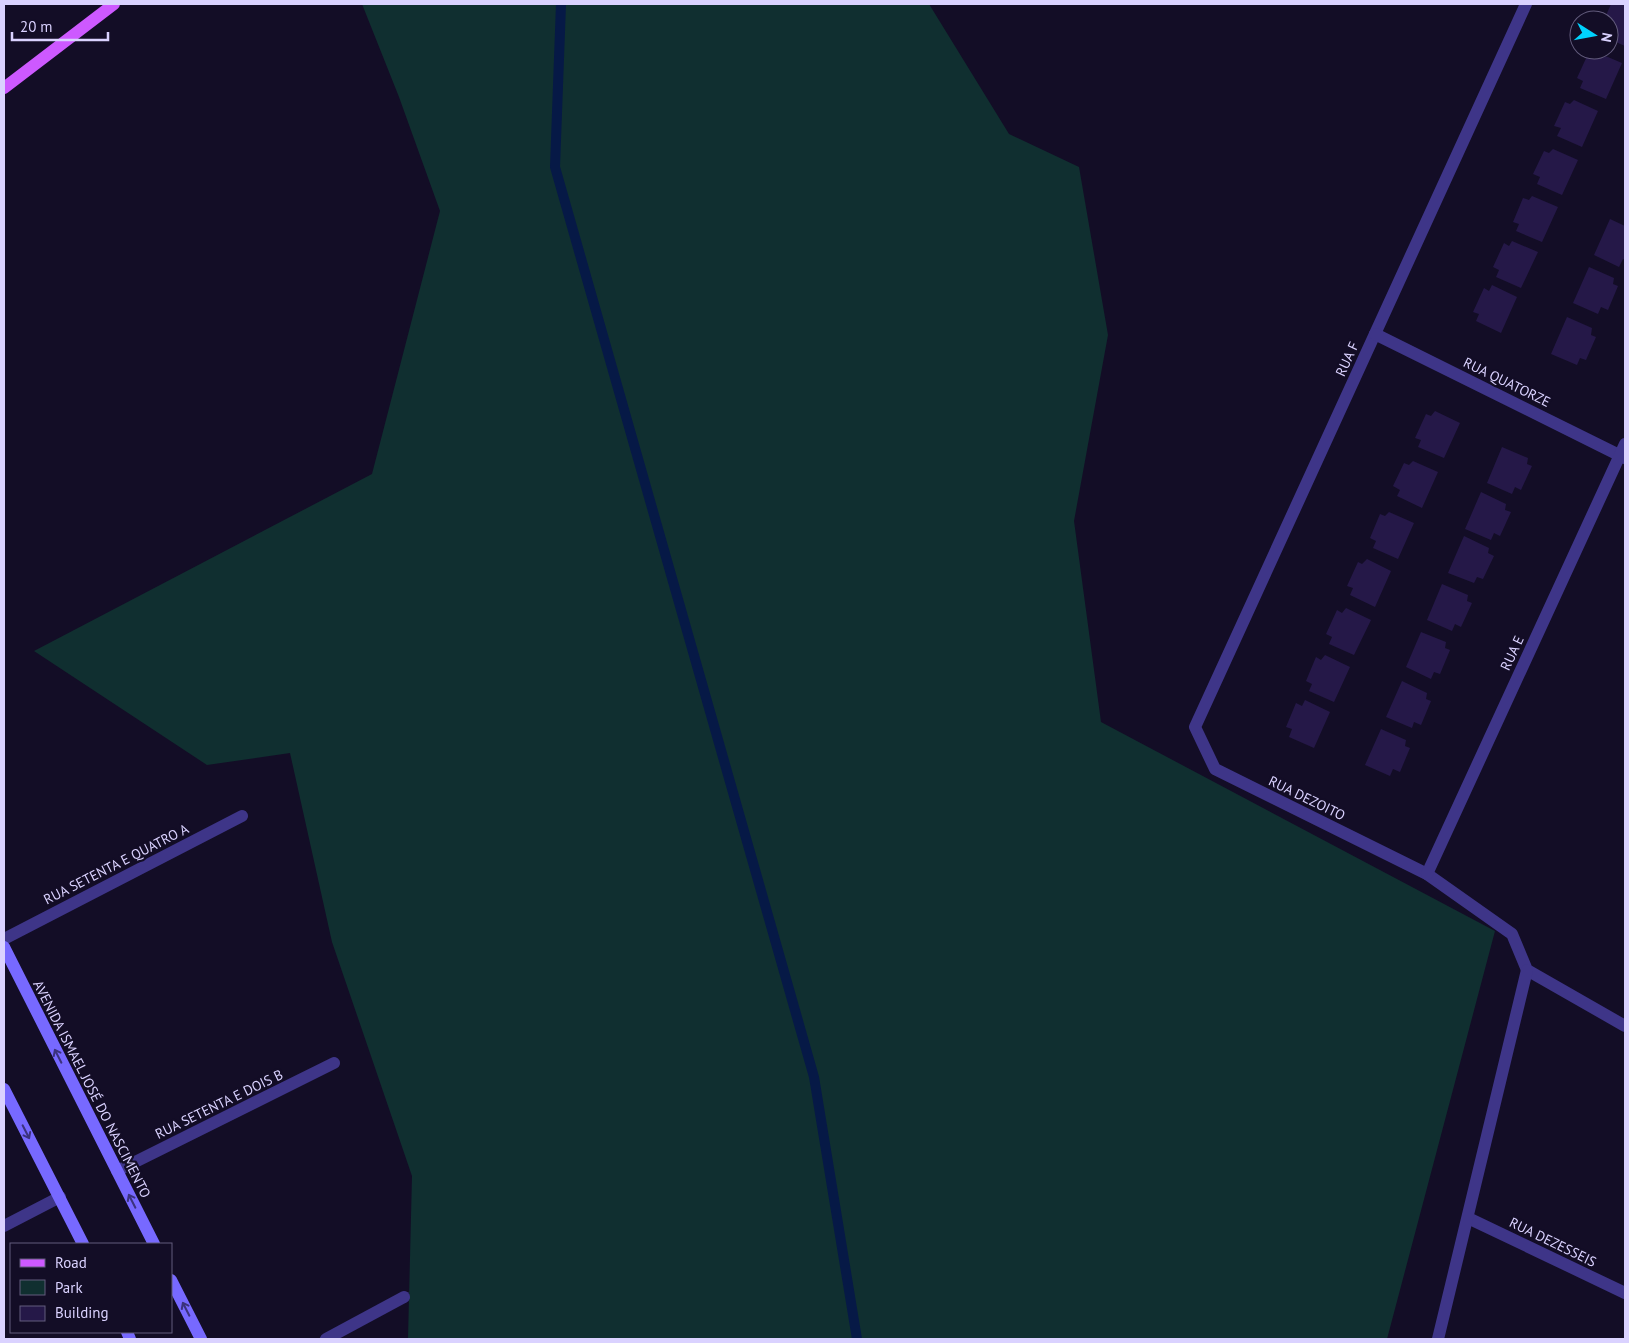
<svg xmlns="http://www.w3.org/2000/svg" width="1629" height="1343" font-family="'PT Sans',sans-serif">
  <rect width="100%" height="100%" fill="#130d26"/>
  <path fill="#102f30" d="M362 4H929L1009 134 1079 167 1108 335 1074 521 1101 722 1495 931 1387 1339H408L412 1176 332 942 290 753 207 765 34 651 372 474 440 211 399 97Z"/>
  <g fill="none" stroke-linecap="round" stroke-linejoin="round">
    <path stroke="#061946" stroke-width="10" d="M561 4 555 167 814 1077 857 1339"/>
  </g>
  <g fill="#251848">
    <path d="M1611 4H1625V46L1609 39V20H1604Z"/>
    <path d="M1596 52 1622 63 1606 99 1580 88 1583 81 1577 78 1588 54 1593 56Z"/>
    <path d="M1574 100 1598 111 1582 147 1557 136 1561 128 1554 126 1565 102 1570 104Z"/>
    <path d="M1553 149 1578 160 1562 195 1537 184 1540 177 1533 174 1544 151 1549 153Z"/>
    <path d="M1532 196 1558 207 1542 242 1516 231 1519 224 1513 222 1523 198 1529 200Z"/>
    <path d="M1610 219 1625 226V260L1623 259 1619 267 1594 255Z"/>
    <path d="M1512 241 1538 252 1521 288 1496 277 1499 270 1493 267 1504 243 1509 246Z"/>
    <path d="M1589 267 1614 278 1613 284 1618 286 1608 310 1601 307 1598 314 1573 303Z"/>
    <path d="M1492 285 1517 297 1501 333 1476 321 1479 314 1473 312 1484 288 1489 291Z"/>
    <path d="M1567 317 1592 328 1591 335 1596 337 1586 360 1580 358 1577 365 1551 354Z"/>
    <path d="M1435 411 1460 423 1444 458 1418 447 1421 440 1415 438 1426 414 1431 416Z"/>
    <path d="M1502 447 1528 458 1527 464 1532 466 1521 490 1515 487 1512 494 1487 483Z"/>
    <path d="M1413 461 1438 472 1422 508 1397 496 1400 490 1393 486 1404 463 1409 465Z"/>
    <path d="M1481 492 1506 504 1505 510 1511 512 1500 536 1494 533 1491 540 1465 529Z"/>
    <path d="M1389 512 1414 523 1398 559 1373 548 1376 541 1370 538 1380 514 1385 516Z"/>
    <path d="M1464 536 1489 548 1488 553 1494 556 1483 579 1477 577 1474 583 1448 573Z"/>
    <path d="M1367 559 1391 571 1375 607 1350 595 1353 588 1347 586 1358 562 1362 564Z"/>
    <path d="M1442 584 1468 595 1467 601 1472 603 1461 627 1455 624 1452 631 1427 620Z"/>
    <path d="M1346 608 1371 620 1354 655 1329 644 1332 637 1326 634 1337 610 1342 613Z"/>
    <path d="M1421 632 1446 642 1445 648 1450 650 1440 674 1434 672 1431 679 1406 667Z"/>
    <path d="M1325 655 1350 667 1334 702 1309 691 1312 684 1306 681 1316 657 1321 660Z"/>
    <path d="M1402 681 1427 693 1426 699 1431 701 1421 725 1414 722 1412 728 1386 717Z"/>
    <path d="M1305 700 1330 712 1314 748 1289 737 1292 729 1286 727 1296 703 1302 706Z"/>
    <path d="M1381 729 1406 740 1405 746 1410 748 1400 772 1393 769 1390 776 1365 765Z"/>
  </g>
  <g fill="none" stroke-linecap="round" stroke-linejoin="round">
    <g stroke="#3e3588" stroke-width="12">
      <path d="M1526 4 1195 727 1215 769 1427 874 1512 934 1527 970 1625 1026"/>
      <path d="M1375 334 1625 458"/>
      <path d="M1427 874 1625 444"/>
      <path d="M4 939 242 816"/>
      <path d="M117 1171 334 1063"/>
      <path d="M1468 1218 1625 1293"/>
      <path d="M4 1226 60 1197"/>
      <path d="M326 1339 404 1297"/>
      <path d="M1438 1339 1527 970"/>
    </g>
    <g stroke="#7769ff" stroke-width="12">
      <path d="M4 947 154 1244"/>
      <path d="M4 1089 83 1244"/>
      <path d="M171 1280 201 1339"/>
      <path d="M127 1332 130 1339"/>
    </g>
    <path stroke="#cd59ff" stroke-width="12" d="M4 88 114 4"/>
  </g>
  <defs><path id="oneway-shaft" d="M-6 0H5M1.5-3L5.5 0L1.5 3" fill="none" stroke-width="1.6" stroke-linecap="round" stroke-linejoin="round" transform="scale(1.25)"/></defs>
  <g stroke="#3b327d">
    <use href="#oneway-shaft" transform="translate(58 1056) rotate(-117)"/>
    <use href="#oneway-shaft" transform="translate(26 1132) rotate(63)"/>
    <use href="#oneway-shaft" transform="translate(132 1201) rotate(-117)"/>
    <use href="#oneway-shaft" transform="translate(186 1309) rotate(-117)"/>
  </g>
  <g text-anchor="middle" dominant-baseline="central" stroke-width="4.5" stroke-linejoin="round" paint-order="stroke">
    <g font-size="14" fill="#dad2ff" stroke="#130d26">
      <text transform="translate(1347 359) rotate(-65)">RUA F</text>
      <text transform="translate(1507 382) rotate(26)">RUA QUATORZE</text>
      <text transform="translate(1512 653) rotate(-65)">RUA E</text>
      <text transform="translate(1307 798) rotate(26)">RUA DEZOITO</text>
      <text transform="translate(116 864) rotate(-27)">RUA SETENTA E QUATRO A</text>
      <text transform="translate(92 1089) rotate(63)">AVENIDA ISMAEL JOSÉ DO NASCIMENTO</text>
      <text transform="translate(219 1104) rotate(-26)">RUA SETENTA E DOIS B</text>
      <text transform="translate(1553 1242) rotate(26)">RUA DEZESSEIS</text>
    </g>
  </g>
  <rect width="1629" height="1343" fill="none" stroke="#dad2ff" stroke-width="10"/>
  <rect x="10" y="1243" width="162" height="90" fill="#130d26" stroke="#635c7d"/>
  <rect x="20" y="1259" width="25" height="8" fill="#cd59ff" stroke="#635c7d"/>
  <text x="55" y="1268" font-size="15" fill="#dad2ff">Road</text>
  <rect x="20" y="1280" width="25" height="15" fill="#102f30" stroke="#635c7d"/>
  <text x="55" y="1293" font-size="15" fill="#dad2ff">Park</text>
  <rect x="20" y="1306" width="25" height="15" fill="#251848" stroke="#635c7d"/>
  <text x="55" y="1318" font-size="15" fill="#dad2ff">Building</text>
  <g transform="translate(1594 35) rotate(101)"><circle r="24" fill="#130d26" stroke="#635c7d"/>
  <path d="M0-4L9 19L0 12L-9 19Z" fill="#00d2fd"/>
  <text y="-8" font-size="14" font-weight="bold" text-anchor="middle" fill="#dad2ff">N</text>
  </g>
  <path d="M12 32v8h96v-8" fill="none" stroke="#dad2ff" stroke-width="2.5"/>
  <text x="20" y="32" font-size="15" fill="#dad2ff" stroke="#130d26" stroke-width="4" paint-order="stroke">20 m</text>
</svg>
